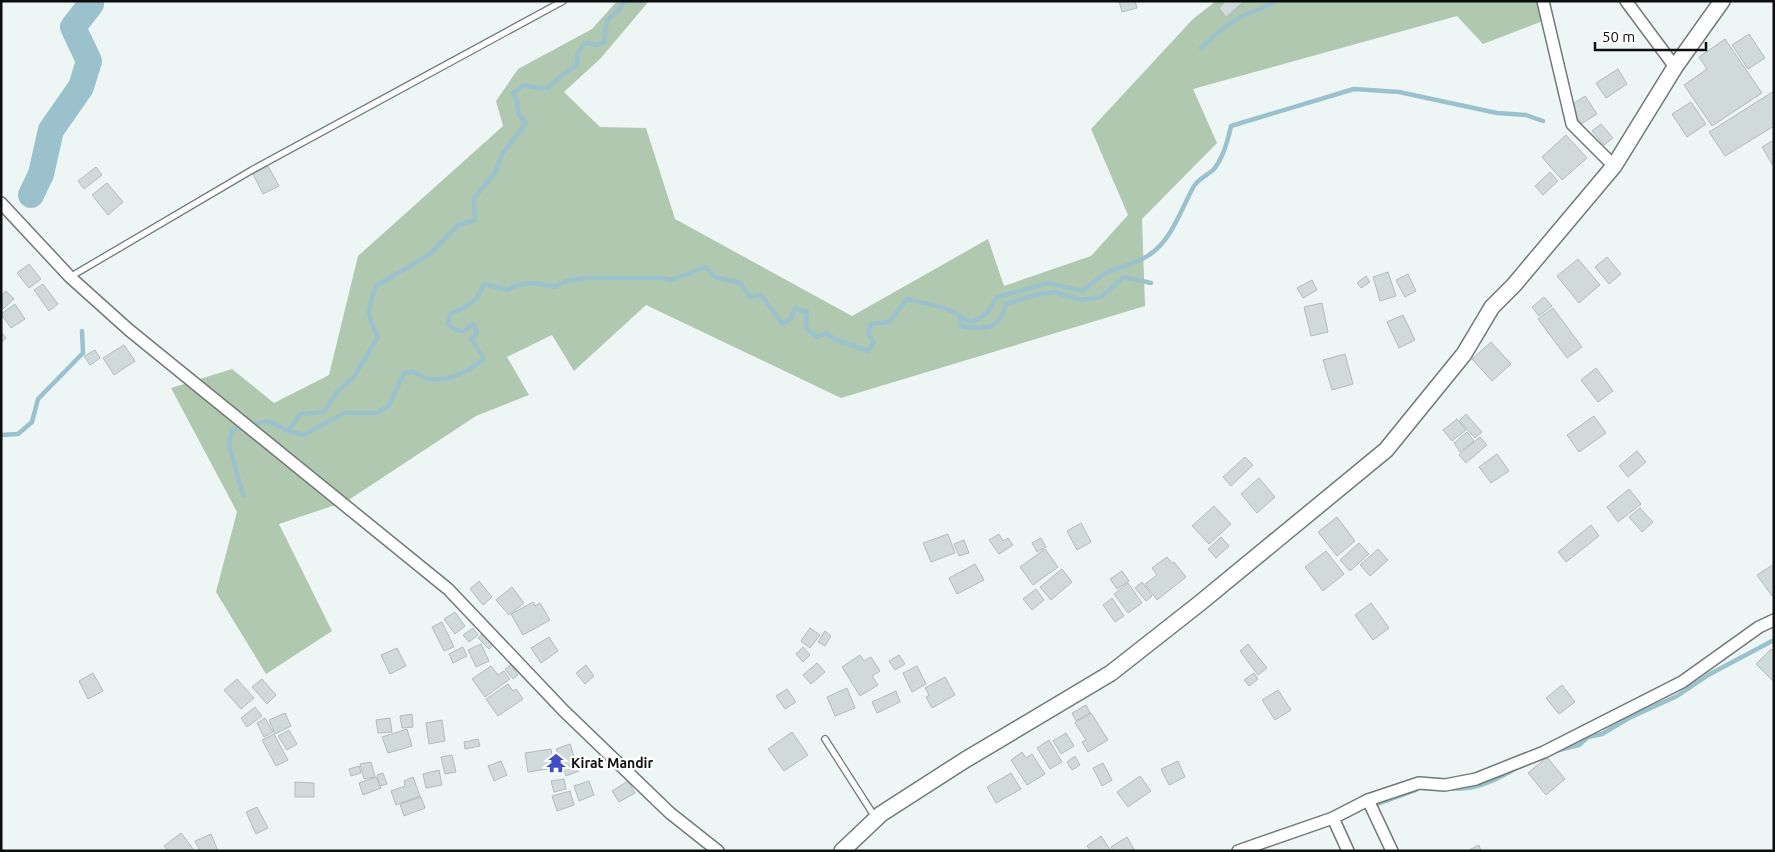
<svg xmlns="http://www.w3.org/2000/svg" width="1775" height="852" font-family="Ubuntu,sans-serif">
  <rect width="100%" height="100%" fill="#edf6f4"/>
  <path fill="#b1c8b0" d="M617 1H649L601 58 564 92 600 127 646 128 675 219 852 316 988 239 1004 286 1091 256 1128 215 1091 129 1193 19 1216 1H1542L1548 19 1483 44 1457 16 1193 89 1217 143 1142 219 1145 306 841 398 646 305 574 371 552 335 507 357 529 395 476 416 347 501 279 524 332 631 266 674 216 592 237 512 171 388 232 369 274 403 329 375 358 256 503 126 496 101 518 69 592 29Z"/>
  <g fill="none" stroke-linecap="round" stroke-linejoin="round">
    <g stroke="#9bc1cc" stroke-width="4.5">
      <path d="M636 1H642"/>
      <path d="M1201 48C1214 36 1227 24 1243 16 1254 11 1264 8 1275 1"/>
      <path d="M960 316 970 322C985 317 990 311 997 297L1049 283 1082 291C1091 285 1101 274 1110 271 1124 266 1136 264 1149 255 1172 240 1181 209 1194 186 1198 179 1208 175 1214 169 1223 158 1228 140 1231 126L1354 89 1399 92 1497 113 1526 115 1543 121"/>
      <path d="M288 431 301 414 324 412 337 392 354 377 378 337C366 315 367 310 376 286L429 255 458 225 475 220 474 198 495 173 502 154 526 123 518 113 517 101 513 93 524 85 537 88H548C557 78 567 72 577 65V54L585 43 597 45 604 42 607 20 620 9 623 3 630 1"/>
      <path d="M1 435 18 434 32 422 38 399 83 353 82 331"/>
      <path d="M243 495 229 445 232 430 268 421 288 431 303 435 345 413H377L389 405 404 373 414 372C435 388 467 375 484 358L471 339 477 333 473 324 464 331 455 330 448 324 450 314C466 307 478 302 484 284L508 290C520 281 540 282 555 287L566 281 585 278H662L671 280 706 267 715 277 740 283 750 297 761 295 783 324 791 318 795 308 807 312 806 328 817 337 826 333 836 340 868 351 874 342 868 334 871 324 889 322 907 299C922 303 949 307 960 316L961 326C986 330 999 330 1006 304L1039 294 1055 292 1081 300 1101 297 1124 277 1151 283"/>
      <path d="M1555 751 1579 745 1588 737 1602 734 1629 718 1677 696 1710 674 1774 640"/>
      <path d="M1449 788C1473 792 1496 780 1516 768"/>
      <path d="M1372 806 1416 790"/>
    </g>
    <path stroke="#9bc1cc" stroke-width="26" d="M31 195 41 174 51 130 81 87 89 61 73 27 91 4 90 1"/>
  </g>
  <g fill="#d1dada" stroke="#b3bcbc">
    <path d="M1119 1H1135L1137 8 1122 12Z"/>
    <path d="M1226 1H1241L1242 3 1226 17 1219 8Z"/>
    <path d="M1749 34 1765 58 1748 69 1732 45Z"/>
    <path d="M1725 39 1762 93 1712 126 1684 85 1707 69 1699 57Z"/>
    <path d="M1618 69 1627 84 1606 98 1596 83Z"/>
    <path d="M1774 91V126L1725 156 1709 132Z"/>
    <path d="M1585 96 1597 114 1581 124 1570 106Z"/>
    <path d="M1691 102 1706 124 1687 137 1672 114Z"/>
    <path d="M1601 124 1613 138 1604 145 1592 131Z"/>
    <path d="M1566 135 1587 158 1562 180 1542 157Z"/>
    <path d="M1774 140V166H1773L1762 147Z"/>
    <path d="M268 166 279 186 263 194 253 174Z"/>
    <path d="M96 167 102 175 84 189 78 181Z"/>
    <path d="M1550 172 1558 181 1543 195 1535 186Z"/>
    <path d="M107 183 123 202 108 215 92 195Z"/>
    <path d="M1607 257 1621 274 1609 284 1595 267Z"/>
    <path d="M1578 259 1600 285 1579 303 1557 276Z"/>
    <path d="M29 264 41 279 29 288 17 273Z"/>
    <path d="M1388 272 1396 296 1380 301 1373 277Z"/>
    <path d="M1408 274 1416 291 1405 297 1396 280Z"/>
    <path d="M1366 276 1370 282 1361 288 1357 283Z"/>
    <path d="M1312 280 1317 290 1303 298 1297 288Z"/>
    <path d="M43 284 58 304 49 311 34 290Z"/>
    <path d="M6 291 14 299 3 309 1 296Z"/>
    <path d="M1544 297 1552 306 1539 316 1532 307Z"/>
    <path d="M1322 303 1328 332 1311 336 1304 307Z"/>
    <path d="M15 304 25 319 11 328 1 314Z"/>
    <path d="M1553 308 1582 347 1567 358 1538 319Z"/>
    <path d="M1403 315 1415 340 1399 348 1387 322Z"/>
    <path d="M1 332 6 338 1 342Z"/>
    <path d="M1491 342 1511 364 1492 381 1472 359Z"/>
    <path d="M124 345 135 361 114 375 103 358Z"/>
    <path d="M95 350 100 358 90 365 84 356Z"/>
    <path d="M1345 354 1353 384 1332 390 1323 360Z"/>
    <path d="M1596 368 1613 391 1598 402 1581 380Z"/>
    <path d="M1466 414 1482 432 1475 438 1459 421Z"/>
    <path d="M1594 416 1606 433 1579 452 1567 435Z"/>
    <path d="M1457 419 1466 430 1452 441 1443 430Z"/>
    <path d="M1467 432 1474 441 1460 452 1454 443Z"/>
    <path d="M1480 437 1487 445 1466 463 1459 455Z"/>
    <path d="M1637 451 1646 462 1628 477 1619 466Z"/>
    <path d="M1497 454 1509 471 1491 483 1479 467Z"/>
    <path d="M1245 457 1253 465 1231 486 1223 477Z"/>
    <path d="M1259 478 1275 497 1257 513 1241 494Z"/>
    <path d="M1629 489 1641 504 1618 522 1607 507Z"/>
    <path d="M1214 506 1231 524 1209 544 1192 526Z"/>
    <path d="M1640 508 1653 522 1642 532 1629 517Z"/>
    <path d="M1337 517 1355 541 1337 556 1318 532Z"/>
    <path d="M1081 523 1091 542 1077 550 1067 531Z"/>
    <path d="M1591 525 1599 536 1566 562 1558 552Z"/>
    <path d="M948 534 955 553 931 562 923 543Z"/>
    <path d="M999 534 1003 541 1008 538 1013 545 999 554 989 540Z"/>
    <path d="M1221 537 1229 546 1216 558 1208 549Z"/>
    <path d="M1041 538 1046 547 1037 552 1032 543Z"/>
    <path d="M964 540 969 553 959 556 954 544Z"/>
    <path d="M1359 543 1369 554 1350 571 1340 560Z"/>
    <path d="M1045 549 1058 567 1033 585 1020 567Z"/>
    <path d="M1378 549 1388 560 1370 576 1360 565Z"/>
    <path d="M1326 551 1344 574 1323 591 1305 567Z"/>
    <path d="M1167 557 1172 563 1174 562 1186 577 1157 600 1145 584 1157 575 1152 568Z"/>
    <path d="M975 564 984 580 957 594 949 578Z"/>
    <path d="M1774 564V594L1772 596 1757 575Z"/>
    <path d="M1062 569 1072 582 1051 600 1040 587Z"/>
    <path d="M1122 571 1129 581 1117 589 1110 579Z"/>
    <path d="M479 581 492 597 483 605 470 589Z"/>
    <path d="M1142 582 1152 596 1146 601 1135 588Z"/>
    <path d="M1128 583 1142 603 1128 613 1114 594Z"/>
    <path d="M512 587 524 603 509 615 496 600Z"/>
    <path d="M1036 589 1044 600 1032 610 1023 599Z"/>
    <path d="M1112 598 1124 616 1115 622 1103 605Z"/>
    <path d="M533 602 535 606 540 603 550 620 523 635 511 614Z"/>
    <path d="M1371 603 1389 628 1373 640 1355 615Z"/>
    <path d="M455 612 465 626 455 634 444 619Z"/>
    <path d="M442 622 454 647 444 651 432 627Z"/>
    <path d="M473 628 478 635 469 642 463 635Z"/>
    <path d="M810 628 820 635 810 648 801 641Z"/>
    <path d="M825 631 831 636 825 646 818 642Z"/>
    <path d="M482 634 493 645 489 649 478 638Z"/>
    <path d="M549 637 558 651 541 663 531 648Z"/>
    <path d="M481 644 489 661 476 667 468 650Z"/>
    <path d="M1248 644 1267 668 1258 675 1240 651Z"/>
    <path d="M463 647 467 656 453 663 449 654Z"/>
    <path d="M803 647 810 655 803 662 796 654Z"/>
    <path d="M397 648 406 666 390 674 381 655Z"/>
    <path d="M1771 649 1774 652V682L1756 664Z"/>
    <path d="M860 655 864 661 871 657 880 671 872 676 878 685 860 696 842 667Z"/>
    <path d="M899 655 905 664 895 670 889 661Z"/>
    <path d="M817 663 825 672 811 684 803 675Z"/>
    <path d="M511 665 518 675 513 679 505 669Z"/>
    <path d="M586 665 594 676 585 684 576 673Z"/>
    <path d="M491 666 498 675 504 671 510 679 485 697 472 679Z"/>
    <path d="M917 666 926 684 912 692 903 673Z"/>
    <path d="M93 673 103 691 88 699 79 681Z"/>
    <path d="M1254 673 1258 679 1249 686 1244 680Z"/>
    <path d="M945 677 955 695 932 708 926 697 929 695 925 688Z"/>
    <path d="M237 679 254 698 241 709 224 690Z"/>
    <path d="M262 679 276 695 267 704 252 687Z"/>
    <path d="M508 684 513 691 516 689 523 699 498 716 486 699Z"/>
    <path d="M1562 685 1575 702 1559 714 1546 698Z"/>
    <path d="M847 688 855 708 835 716 827 697Z"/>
    <path d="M787 689 796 702 785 709 776 696Z"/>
    <path d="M1278 690 1291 710 1275 720 1262 700Z"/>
    <path d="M896 691 900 702 877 713 872 702Z"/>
    <path d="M1086 705 1090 713 1076 721 1072 713Z"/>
    <path d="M255 707 262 716 247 727 241 718Z"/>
    <path d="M285 713 291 726 275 734 269 720Z"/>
    <path d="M1091 713 1108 740 1088 752 1082 742 1086 740 1075 723Z"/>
    <path d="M412 714 413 727 402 728 400 716Z"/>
    <path d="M265 718 273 732 264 737 257 723Z"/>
    <path d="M390 718 392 732 378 733 376 720Z"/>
    <path d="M442 720 445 741 429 744 426 723Z"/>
    <path d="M407 729 412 746 388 753 382 737Z"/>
    <path d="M289 730 297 744 287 750 278 736Z"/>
    <path d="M792 732 808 755 784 771 768 749Z"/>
    <path d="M1066 733 1074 746 1061 754 1053 741Z"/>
    <path d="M274 734 288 760 276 766 262 740Z"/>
    <path d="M478 739 480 746 465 749 464 742Z"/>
    <path d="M1049 740 1062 762 1050 769 1037 748Z"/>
    <path d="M570 744 579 771 566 776 556 749Z"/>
    <path d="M551 749 554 768 528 772 525 753Z"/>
    <path d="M1022 752 1026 758 1032 754 1045 774 1027 785 1011 760Z"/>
    <path d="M452 755 456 772 445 774 441 757Z"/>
    <path d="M1075 756 1080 765 1072 770 1067 762Z"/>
    <path d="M1547 757 1565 779 1546 795 1528 773Z"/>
    <path d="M501 761 507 775 494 781 488 766Z"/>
    <path d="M1178 761 1185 777 1169 785 1161 769Z"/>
    <path d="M371 762 375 777 364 779 360 764Z"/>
    <path d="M1103 763 1112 780 1102 786 1093 768Z"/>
    <path d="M359 766 361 773 351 776 349 769Z"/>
    <path d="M439 770 442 785 426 788 423 774Z"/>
    <path d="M383 773 387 784 380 786 377 775Z"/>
    <path d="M1011 773 1021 789 996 803 987 787Z"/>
    <path d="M1140 776 1151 791 1128 807 1117 792Z"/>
    <path d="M376 777 381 788 363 795 359 783Z"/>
    <path d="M413 777 420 796 396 805 391 791 405 786 404 781Z"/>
    <path d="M564 779 566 789 554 792 551 781Z"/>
    <path d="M589 781 594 795 579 801 574 786Z"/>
    <path d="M628 781 635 793 619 802 612 791Z"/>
    <path d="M295 782 314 783V797H295Z"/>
    <path d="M570 791 574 805 557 811 552 796Z"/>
    <path d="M421 797 425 808 404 816 400 804Z"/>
    <path d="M257 807 268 828 256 834 246 812Z"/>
    <path d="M181 833 194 850 168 851 164 846Z"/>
    <path d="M211 834 218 851H200L195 841Z"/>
    <path d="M1101 836 1111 851H1091L1087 846Z"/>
    <path d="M1127 837 1135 851H1113L1111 847Z"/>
    <path d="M1479 845 1481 851H1467Z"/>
  </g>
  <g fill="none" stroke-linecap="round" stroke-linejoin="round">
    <defs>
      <g id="service">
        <path d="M70 277 252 170 563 1"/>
        <path d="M825 739 875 817"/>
      </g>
      <g id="minor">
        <path d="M1543 1 1572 124 1614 166"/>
        <path d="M1626 1 1675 67"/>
        <path d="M1 203 70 277 129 330 448 589 564 711 670 813 718 851"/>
        <path d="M1368 800 1392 851"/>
        <path d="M1333 818 1348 851"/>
        <path d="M1238 851 1333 818 1368 800 1419 783 1445 785 1476 779 1544 752 1682 682 1759 627 1774 620"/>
      </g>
      <path id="tertiary" d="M842 851 881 814 965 760 1111 673 1200 603 1386 450 1464 354 1492 307 1514 285 1614 166 1675 67 1722 1"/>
    </defs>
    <use href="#service" stroke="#717977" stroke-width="8"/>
    <use href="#minor" stroke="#717977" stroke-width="14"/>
    <use href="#tertiary" stroke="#717977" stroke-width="18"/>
    <use href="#service" stroke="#fff" stroke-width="5.5"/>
    <use href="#minor" stroke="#fff" stroke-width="11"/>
    <use href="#tertiary" stroke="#fff" stroke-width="15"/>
  </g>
  <defs>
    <symbol id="temple-bare" viewBox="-9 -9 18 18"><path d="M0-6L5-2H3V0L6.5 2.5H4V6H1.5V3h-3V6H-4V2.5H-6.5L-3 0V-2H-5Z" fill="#414fc3" stroke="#fff" stroke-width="2.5" paint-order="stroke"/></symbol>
  </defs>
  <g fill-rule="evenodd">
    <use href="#temple-bare" x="542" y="749" width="28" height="28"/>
  </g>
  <g text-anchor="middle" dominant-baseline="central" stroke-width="4.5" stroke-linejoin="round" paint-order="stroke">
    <g font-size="14" font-weight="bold" fill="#0b0e0d" stroke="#fff" text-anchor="start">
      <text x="571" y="763">Kirat Mandir</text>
    </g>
  </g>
  <rect width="1775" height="852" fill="none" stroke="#0b0e0d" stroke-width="5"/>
  <path d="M1595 42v8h111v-8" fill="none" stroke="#0b0e0d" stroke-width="2.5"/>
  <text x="1602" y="42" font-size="15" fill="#0b0e0d" stroke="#ffffff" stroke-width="4" paint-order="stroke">50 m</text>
</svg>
